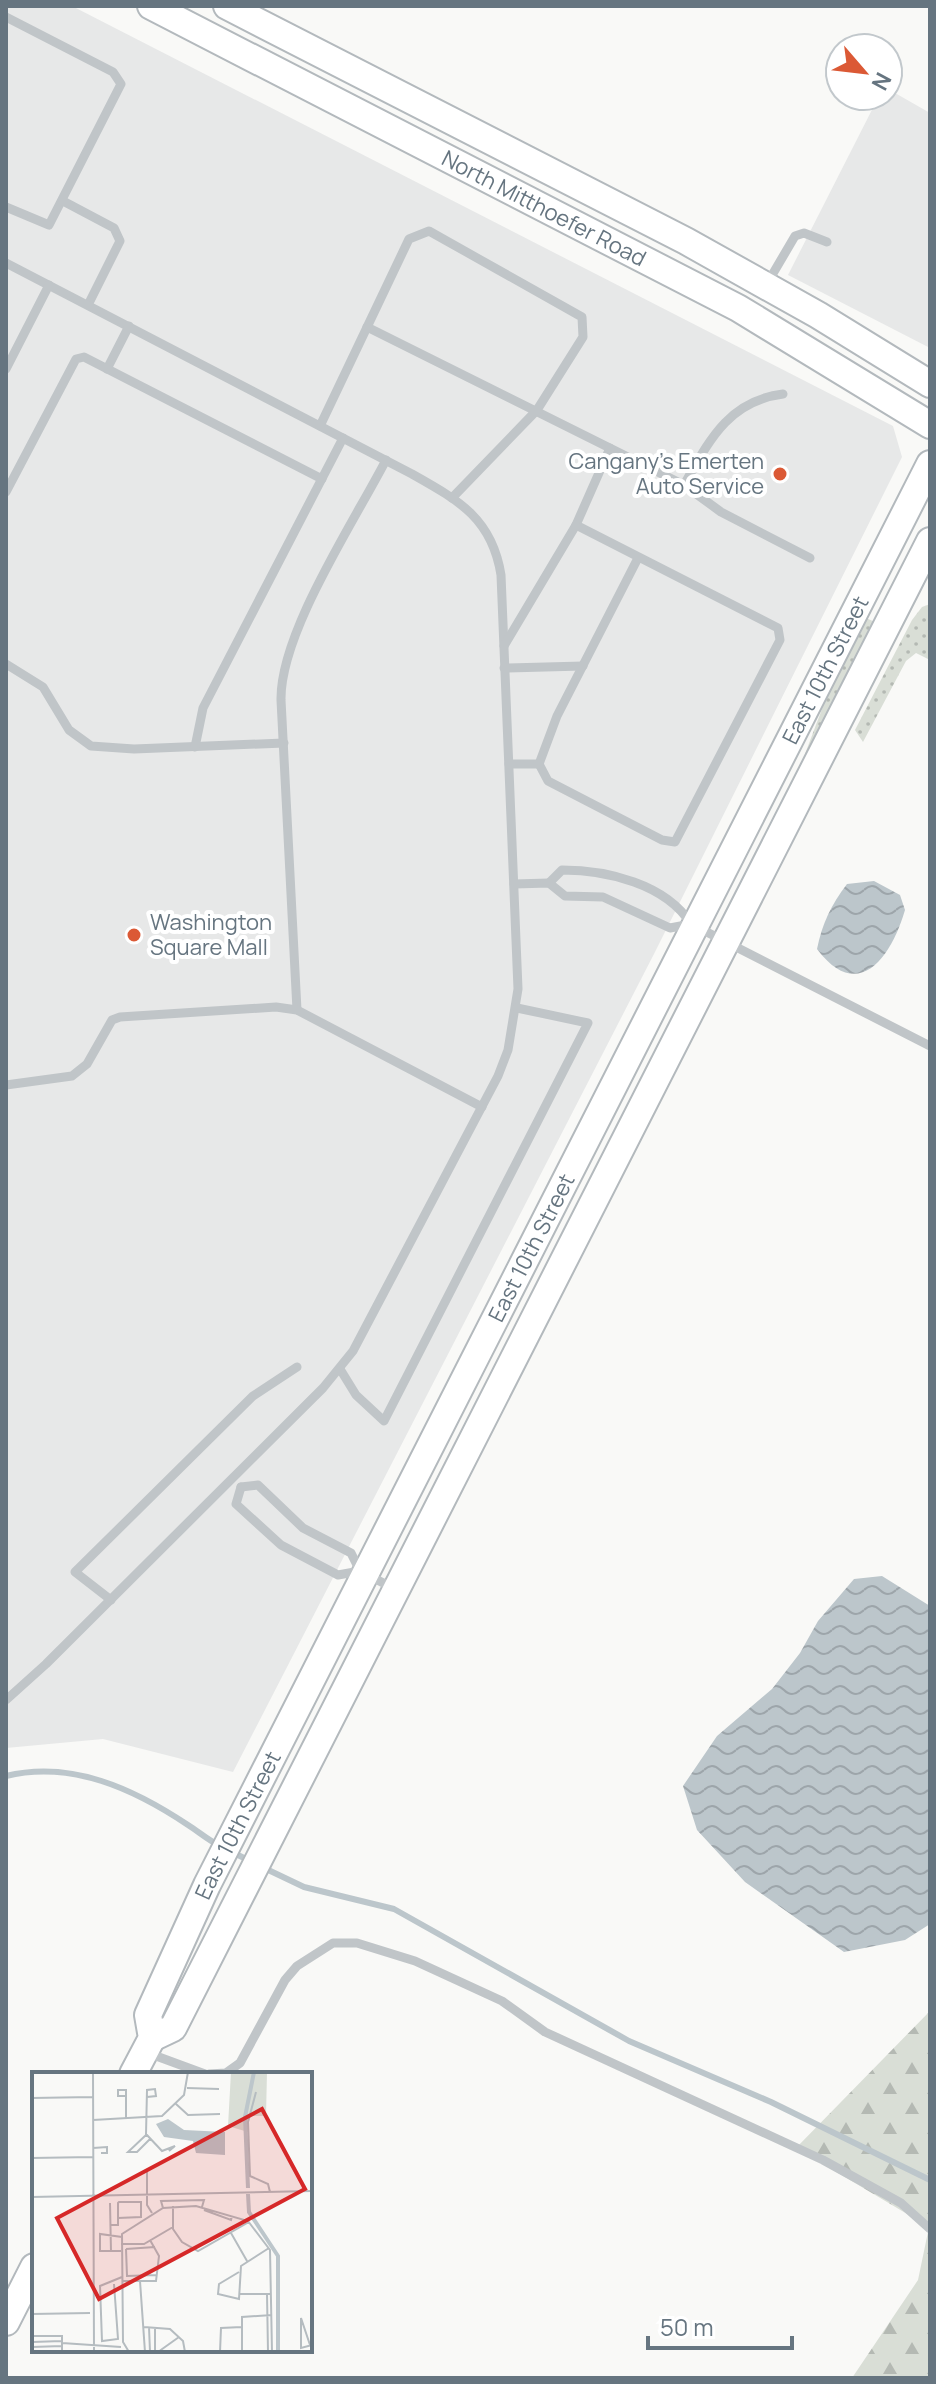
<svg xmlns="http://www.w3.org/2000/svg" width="936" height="2384" font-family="Manrope,sans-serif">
  <defs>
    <pattern id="grass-dots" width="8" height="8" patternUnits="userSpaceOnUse" patternTransform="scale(2)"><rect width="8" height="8" fill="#d9ded6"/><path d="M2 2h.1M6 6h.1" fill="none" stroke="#b4b9b3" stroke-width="1.8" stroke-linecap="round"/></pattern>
    <pattern id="forest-firs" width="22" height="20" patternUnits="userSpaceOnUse" patternTransform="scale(2)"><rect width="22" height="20" fill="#d9ded6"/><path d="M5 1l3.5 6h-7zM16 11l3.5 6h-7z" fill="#b4b9b3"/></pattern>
    <pattern id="water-waves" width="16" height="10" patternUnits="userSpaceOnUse" patternTransform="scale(2)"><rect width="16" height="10" fill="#bcc6cb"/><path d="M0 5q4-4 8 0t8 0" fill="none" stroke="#9da5aa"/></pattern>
  </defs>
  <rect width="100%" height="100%" fill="#f9f9f7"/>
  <g fill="#e7e8e8">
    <path d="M6 6H72L893 426 902 457 655 952 233 1772 103 1739 6 1748Z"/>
    <path d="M888 89 930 113V348L788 275 879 96H888Z"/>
  </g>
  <g fill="url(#grass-dots)">
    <path d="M930 604V660L916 653 906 661 863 742 855 730 912 620 922 607Z"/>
    <path d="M866 618 875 622 809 757 805 754 822 709Z"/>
  </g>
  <path fill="url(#forest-firs)" d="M930 2011V2378H852L918 2280 929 2227 796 2148Z"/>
  <g fill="url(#water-waves)">
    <path d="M874 881 900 895 905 910C892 955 859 1005 817 949 822 924 831 905 847 884Z"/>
    <path d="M882 1576 930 1606V1924L905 1940 844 1952 745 1882 697 1830 683 1786 717 1736 772 1689 800 1653 818 1621 854 1579Z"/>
  </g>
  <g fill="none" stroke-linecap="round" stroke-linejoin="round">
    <g stroke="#bcc6cb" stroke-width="6">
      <path d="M6 1776C72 1760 134 1789 188 1825 199 1832 208 1840 220 1846"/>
      <path d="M230 1851 252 1862"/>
      <path d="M262 1867 304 1887 394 1909 629 2041 771 2102 930 2180"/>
    </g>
    <defs>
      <g id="secondary">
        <path id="s1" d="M151 6 738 308 930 425"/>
        <path d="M227 6 686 241 818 315 930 384"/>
        <path d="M152 2038 173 2028 930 541"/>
        <path id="s2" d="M133 2074 152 2038 148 2015 207 1885 930 464"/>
        <path d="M6 2322 34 2267"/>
      </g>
    </defs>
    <use href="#secondary" stroke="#b3b9bd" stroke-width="30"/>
    <g stroke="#c0c5c8" stroke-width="9">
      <path d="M6 17 113 72 121 84 49 225 6 207"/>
      <path d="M63 201 114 228 120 241 88 305"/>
      <path d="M6 263 412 474C458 500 492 518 501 575L518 989 508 1050 498 1076 353 1351 323 1388 46 1664 6 1700"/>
      <path d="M768 282 795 236 804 233 827 242"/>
      <path d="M367 327 684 485 721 512 810 558"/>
      <path d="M6 369 49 285"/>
      <path d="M107 369 129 326"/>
      <path d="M320 426 409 239 429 231 582 317 583 337 537 410 452 498"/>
      <path d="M610 448 576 525 778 628 780 640 675 842 662 840 548 781 539 764 557 716 638 558"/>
      <path d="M684 485C709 441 728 401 783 394"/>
      <path d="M6 492 76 359 84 357 322 479"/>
      <path d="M504 646 576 525"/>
      <path d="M6 664 43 687 69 730 91 746 134 749 284 743"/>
      <path d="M504 668 583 666"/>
      <path d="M195 747 203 708 343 438"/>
      <path d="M509 764H539"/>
      <path d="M549 883 562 870C607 870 666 884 691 924L930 1046"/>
      <path d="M514 884 549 883 565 896 603 897 670 928 691 924"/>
      <path d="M297 1010 281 700C280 633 354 522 386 460"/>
      <path d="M6 1085 72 1076 87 1064 112 1020 120 1017 276 1007 297 1010 482 1107"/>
      <path d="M340 1369 356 1395 384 1421 588 1023 517 1008"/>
      <path d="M241 1487 236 1504 281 1545 338 1575 360 1571 393 1588"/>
      <path d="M241 1487 258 1485 303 1528 351 1553 360 1571"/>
      <path d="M111 1600 75 1572 253 1396 297 1367"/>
      <path d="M148 2053 205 2074"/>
      <path d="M209 2074 226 2073 240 2063 285 1980 297 1966 333 1943H357L415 1961 502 2001 545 2032 823 2160 901 2203 930 2229"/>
    </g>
    <use href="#secondary" stroke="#fff" stroke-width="26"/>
  </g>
  <g fill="#db5935" stroke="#fff" stroke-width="3">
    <circle cx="780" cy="474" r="8"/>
    <circle cx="134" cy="935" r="8"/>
  </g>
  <g text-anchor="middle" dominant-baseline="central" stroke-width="8" stroke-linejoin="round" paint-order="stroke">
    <g font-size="22" fill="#667580" stroke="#fff">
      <text stroke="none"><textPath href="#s1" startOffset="442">North Mitthoefer Road</textPath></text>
      <text stroke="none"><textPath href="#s2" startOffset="1570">East 10th Street</textPath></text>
      <text stroke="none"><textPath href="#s2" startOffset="922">East 10th Street</textPath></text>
      <text stroke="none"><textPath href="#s2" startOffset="274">East 10th Street</textPath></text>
    </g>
    <g font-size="22" fill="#667580" stroke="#fff" text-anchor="end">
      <text x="764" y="461">Cangany's Emerten<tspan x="764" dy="25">Auto Service</tspan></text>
      <text x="150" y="922" text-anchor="start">Washington<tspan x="150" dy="25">Square Mall</tspan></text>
    </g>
  </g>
  <g transform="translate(32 2072)">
    <rect width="280" height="280" fill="#f9f9f7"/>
    <path d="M199 0H235L234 44H217L216 60 196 54Z" fill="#d9ded6"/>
    <path d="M136 47 152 58 193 60V83L164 81 161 69 132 65 124 52Z" fill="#bcc6cb"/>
    <path fill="none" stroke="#bcc6cb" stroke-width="4" d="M216 116 213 45 222 0M216 122 217 140 246 184V280"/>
    <path fill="none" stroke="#b5bcc0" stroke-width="2" d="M61 0 62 280M155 16 187 17M224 20 216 50 218 104 236 112 238 120M94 24H86V18H94V47M115 25 124 24 123 17 115 18 114 62 130 79 143 74 137 79M0 26 61 25M144 32 156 43 188 42M61 48 130 44 152 23 156 0M114 63 96 80H105L118 67M61 76 75 75V81H69M0 86 61 85M115 97V133L120 141M0 125 280 119M78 131 79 180M141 134V157L150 170 166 179 217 150M131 136 129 129 172 128 170 135M172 138 199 148 200 144M78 153H86V131L87 130H109V145L86 146M199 161 215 189M89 172H112L141 155M94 177 95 204 124 203M94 177 123 175M89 179H68V162L90 165M207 200 187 212 186 222 207 227 209 194 237 176M90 209H124L127 184 118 168M108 209 113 280M82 212 86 267 70 269 68 214 90 205M207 222H238M235 222 236 280M0 242 58 241M112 255 138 257 151 269 153 280M117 255 118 280M123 255V280M0 264H30V271M0 270 30 269M30 271 89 275M278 273 269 246V276L280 273M0 275 30 274M0 280 30 279V271M97 280 91 270 90 162 131 136 164 134 216 149 238 178 240 280M126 280 147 265M188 280 189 256 210 255M210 280V245L240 243"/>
    <path fill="#d62828" fill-opacity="0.15" stroke="#d62828" stroke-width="4" d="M230 37 273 117 67 227 25 146Z"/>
    <rect width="280" height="280" fill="none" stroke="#667580" stroke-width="4"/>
  </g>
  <rect width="936" height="2384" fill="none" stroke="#667580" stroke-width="16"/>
  <g transform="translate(864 72) rotate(118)"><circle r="38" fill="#ffffff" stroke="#c2c8cc" stroke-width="2"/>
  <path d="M0-6L14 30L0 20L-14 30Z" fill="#db5935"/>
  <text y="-12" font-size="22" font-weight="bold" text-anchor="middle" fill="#667580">N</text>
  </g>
  <path d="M648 2336v12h144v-12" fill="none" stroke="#667580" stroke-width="4"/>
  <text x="660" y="2336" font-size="24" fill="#667580" stroke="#ffffff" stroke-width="6" paint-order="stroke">50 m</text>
</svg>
